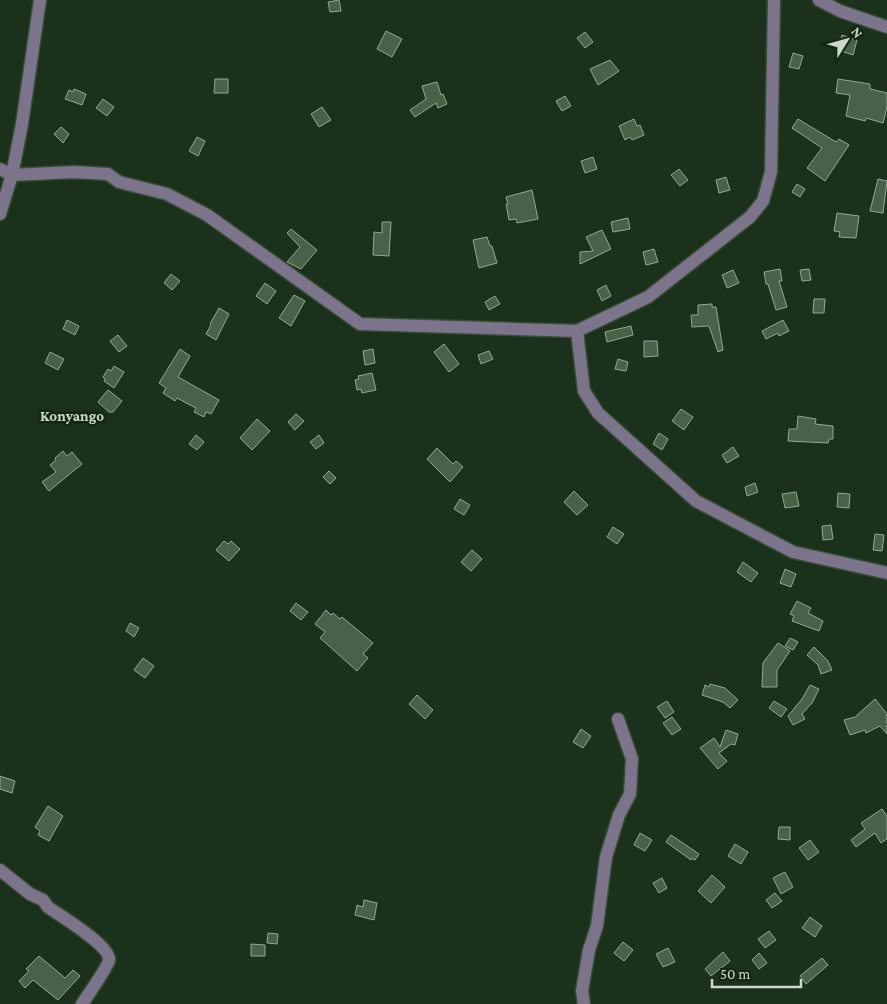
<svg xmlns="http://www.w3.org/2000/svg" width="887" height="1004" font-family="'Crimson Pro',serif">
  <rect width="100%" height="100%" fill="#1c311b"/>
  <g fill="#4a6149" stroke="#91aa90">
    <path d="M339 0 341 11 330 12 328 2Z"/>
    <path d="M386 31 402 39 392 57 377 49Z"/>
    <path d="M585 32 593 42 585 48 577 38Z"/>
    <path d="M842 35 857 40 853 55 838 50Z"/>
    <path d="M793 53 803 56 799 69 789 67Z"/>
    <path d="M610 60 619 71 598 85 590 69Z"/>
    <path d="M215 79H228V93H214Z"/>
    <path d="M838 79 870 84V89L887 93V107L883 123 866 118 865 121 846 116 850 95 836 93Z"/>
    <path d="M437 82 441 95 443 94 447 104 438 108 436 103 415 117 410 110 426 99 422 86Z"/>
    <path d="M74 89 86 94 82 105 65 99 69 90 73 92Z"/>
    <path d="M565 96 571 106 562 111 556 101Z"/>
    <path d="M103 99 114 107 107 116 96 108Z"/>
    <path d="M322 107 331 120 319 127 311 114Z"/>
    <path d="M634 119 637 126 640 125 644 135 632 140 630 137 625 140 619 126Z"/>
    <path d="M798 119 836 142 839 139 849 145 825 181 807 168 822 148 792 128Z"/>
    <path d="M61 127 69 134 63 143 54 134Z"/>
    <path d="M197 137 205 141 198 156 189 151Z"/>
    <path d="M593 157 597 169 585 173 581 161Z"/>
    <path d="M679 169 688 180 680 186 671 175Z"/>
    <path d="M726 177 730 190 719 193 716 180Z"/>
    <path d="M878 179 887 181 883 213 870 211Z"/>
    <path d="M797 184 805 189 800 197 792 192Z"/>
    <path d="M532 190 538 219 517 223 516 219 509 220 506 204H508L506 197Z"/>
    <path d="M837 213 859 216 856 238 839 237 840 232 834 231Z"/>
    <path d="M628 218 630 229 613 232 611 222Z"/>
    <path d="M382 222H391L389 256 373 255 374 232 382 233Z"/>
    <path d="M291 229 317 250 301 269 287 262 300 247 287 233Z"/>
    <path d="M602 230 611 249 580 264V252L593 251 586 237Z"/>
    <path d="M487 237 490 246H492L497 263 479 268 473 240Z"/>
    <path d="M654 249 658 262 646 265 643 252Z"/>
    <path d="M780 269 782 281H779L787 307 776 310 768 284H766L764 272Z"/>
    <path d="M809 269 811 280 802 281 800 270Z"/>
    <path d="M733 270 739 283 727 288 722 275Z"/>
    <path d="M171 274 180 281 172 290 164 283Z"/>
    <path d="M265 283 276 291 267 304 256 296Z"/>
    <path d="M606 285 611 296 602 301 597 290Z"/>
    <path d="M294 295 305 301 291 326 279 318Z"/>
    <path d="M495 296 500 304 489 310 485 302Z"/>
    <path d="M814 299H825L824 313H813Z"/>
    <path d="M712 304V307H716L723 350 718 352 709 326 692 327 691 315H698V305Z"/>
    <path d="M219 308 229 314 216 340 206 334 211 325 210 324Z"/>
    <path d="M67 320 79 326 75 335 63 329Z"/>
    <path d="M783 320 789 331 779 336 778 333 766 339 762 331Z"/>
    <path d="M631 326 633 335 607 342 605 332Z"/>
    <path d="M118 335 127 346 119 352 110 341Z"/>
    <path d="M644 341H657L658 356 644 357Z"/>
    <path d="M444 344 459 364 449 372 434 352Z"/>
    <path d="M180 349 190 356 178 377 219 400 211 414 206 412 204 417 194 412 196 408 177 398 175 401 163 393 166 388 159 383Z"/>
    <path d="M373 349 375 363 365 365 363 351Z"/>
    <path d="M489 351 493 359 481 364 478 355Z"/>
    <path d="M50 352 64 359 58 370 45 363Z"/>
    <path d="M618 359 628 362 626 371 615 369Z"/>
    <path d="M114 366 124 372 114 388 104 381 105 379 103 377 108 369 111 371Z"/>
    <path d="M372 373 376 390 362 393 361 389 357 390 355 380 359 379 358 376Z"/>
    <path d="M108 390 122 401 113 412H109L98 402Z"/>
    <path d="M681 409 693 417 684 430 672 421Z"/>
    <path d="M296 414 304 421 295 430 288 422Z"/>
    <path d="M798 416 816 419 815 424 833 426V439H829L828 443 788 441 789 429H797Z"/>
    <path d="M257 419 270 431 252 450 240 438Z"/>
    <path d="M659 433 668 439 662 450 653 444Z"/>
    <path d="M196 435 204 442 197 450 189 444Z"/>
    <path d="M319 435 324 443 316 449 310 442Z"/>
    <path d="M733 447 739 456 727 463 722 455Z"/>
    <path d="M437 448 453 464 456 461 463 467 450 482 427 459Z"/>
    <path d="M63 451 67 456 72 452 82 464 49 491 42 482 56 472 50 465 56 460 55 458Z"/>
    <path d="M329 471 336 478 330 484 323 477Z"/>
    <path d="M755 483 758 492 747 496 745 487Z"/>
    <path d="M574 491 588 505 577 515 564 502Z"/>
    <path d="M796 492 799 506 785 508 782 494Z"/>
    <path d="M838 493 850 494 849 508 837 507Z"/>
    <path d="M460 499 470 505 464 515 454 509Z"/>
    <path d="M831 525 833 539 823 540 822 526Z"/>
    <path d="M613 527 624 534 617 544 607 537Z"/>
    <path d="M875 534 884 535 882 551 873 550Z"/>
    <path d="M224 541 228 544 231 541 240 549 229 561 216 550Z"/>
    <path d="M472 550 482 559 471 571 461 562Z"/>
    <path d="M743 562 758 573 751 582 737 572Z"/>
    <path d="M785 569 796 574 791 587 780 583Z"/>
    <path d="M797 601 811 608 808 613 823 621 819 631 792 621 794 616 790 614Z"/>
    <path d="M296 603 308 612 301 620 290 611Z"/>
    <path d="M326 610 331 615 333 613 340 619 342 617 373 643 363 654 368 658 357 671 320 638 325 632 315 624Z"/>
    <path d="M130 623 139 628 134 637 126 631Z"/>
    <path d="M790 638 798 642 793 650 785 646Z"/>
    <path d="M778 643 790 651 777 670V687H762L763 663Z"/>
    <path d="M814 647 828 661 832 670 821 674 818 665 807 655Z"/>
    <path d="M143 658 154 666 145 678 134 670Z"/>
    <path d="M710 684 725 688 738 700 730 708 723 702 702 695 705 685 709 687Z"/>
    <path d="M810 685 819 689 812 703 802 714 805 719 793 725 788 716 802 699Z"/>
    <path d="M417 695 433 710 425 719 409 704Z"/>
    <path d="M875 699 887 714V734L880 726 866 733 865 730 850 735 844 720 855 717Z"/>
    <path d="M667 701 674 712 665 718 657 707Z"/>
    <path d="M774 701 787 709 781 717 769 708Z"/>
    <path d="M672 717 681 729 672 735 663 723Z"/>
    <path d="M581 729 591 736 583 748 573 742Z"/>
    <path d="M726 730 738 734 735 745 731 744 719 753 727 761 718 769 700 748 714 738 720 747Z"/>
    <path d="M0 776 15 781 12 793 0 789Z"/>
    <path d="M48 806 63 816 49 841 38 835 40 831 35 827Z"/>
    <path d="M882 809 887 816V839L881 843 875 833 856 847 851 840 865 829 861 823Z"/>
    <path d="M779 827H790V840L778 839Z"/>
    <path d="M640 833 652 840 645 851 634 845Z"/>
    <path d="M671 835 699 854 695 860 692 858 691 860 666 842Z"/>
    <path d="M810 840 819 852 808 860 799 848Z"/>
    <path d="M735 844 748 852 741 864 728 856Z"/>
    <path d="M785 872 793 887 781 894 773 878Z"/>
    <path d="M712 875 725 887 711 903 698 891Z"/>
    <path d="M662 878 667 888 659 893 653 883Z"/>
    <path d="M775 893 782 901 772 908 766 900Z"/>
    <path d="M364 900 377 903 374 920 355 915 357 905 363 907Z"/>
    <path d="M810 917 822 926 815 937 802 928Z"/>
    <path d="M769 931 776 940 765 948 758 939Z"/>
    <path d="M268 933 278 934 277 944 267 943Z"/>
    <path d="M623 942 633 950 624 961 614 953Z"/>
    <path d="M251 944 265 945V956H251Z"/>
    <path d="M668 948 675 962 663 967 656 954Z"/>
    <path d="M723 952 730 961 711 976 705 969Z"/>
    <path d="M759 953 767 963 759 969 752 960Z"/>
    <path d="M39 956 65 978 73 970 80 976 58 1000 33 980 25 988 19 981 29 971 26 969Z"/>
    <path d="M822 958 828 965 806 984 800 976Z"/>
  </g>
  <g fill="none" stroke-linecap="round" stroke-linejoin="round">
    <defs>
      <g id="minor">
        <path d="M819 0 840 11 887 27"/>
        <path d="M0 169 12 175 74 172 108 174 119 182 167 194 207 215 360 324 577 331 648 297 750 217 763 201 771 172 774 0"/>
        <path d="M0 214 12 175 22 124 40 0"/>
        <path d="M577 331 584 391 598 413 696 501 793 552 887 573"/>
        <path d="M0 870 30 894 43 900 48 907C60 916 110 945 109 960 108 967 87 996 82 1004"/>
        <path d="M584 1004 582 991 589 950 597 926 606 857 619 815 630 794 632 759 618 719"/>
      </g>
    </defs>
    <use href="#minor" stroke="#384c37" stroke-width="15"/>
    <use href="#minor" stroke="#7c748b" stroke-width="12"/>
  </g>
  <g text-anchor="middle" dominant-baseline="central" stroke-width="5" stroke-linejoin="round" paint-order="stroke">
    <g font-size="15" font-weight="bold" fill="#cbd8ca" stroke="#122712">
      <text x="72" y="416">Konyango</text>
    </g>
  </g>
  <g transform="translate(847 40) rotate(53)" stroke="#122712" stroke-width="4" paint-order="stroke">
  <path d="M0-4L9 19L0 12L-9 19Z" fill="#cbd8ca"/>
  <text y="-8" font-size="14" font-weight="bold" text-anchor="middle" fill="#cbd8ca">N</text>
  </g>
  <path d="M712 979v8h89v-8" fill="none" stroke="#cbd8ca" stroke-width="2.5"/>
  <text x="720" y="979" font-size="15" fill="#cbd8ca" stroke="#122712" stroke-width="4" paint-order="stroke">50 m</text>
</svg>
